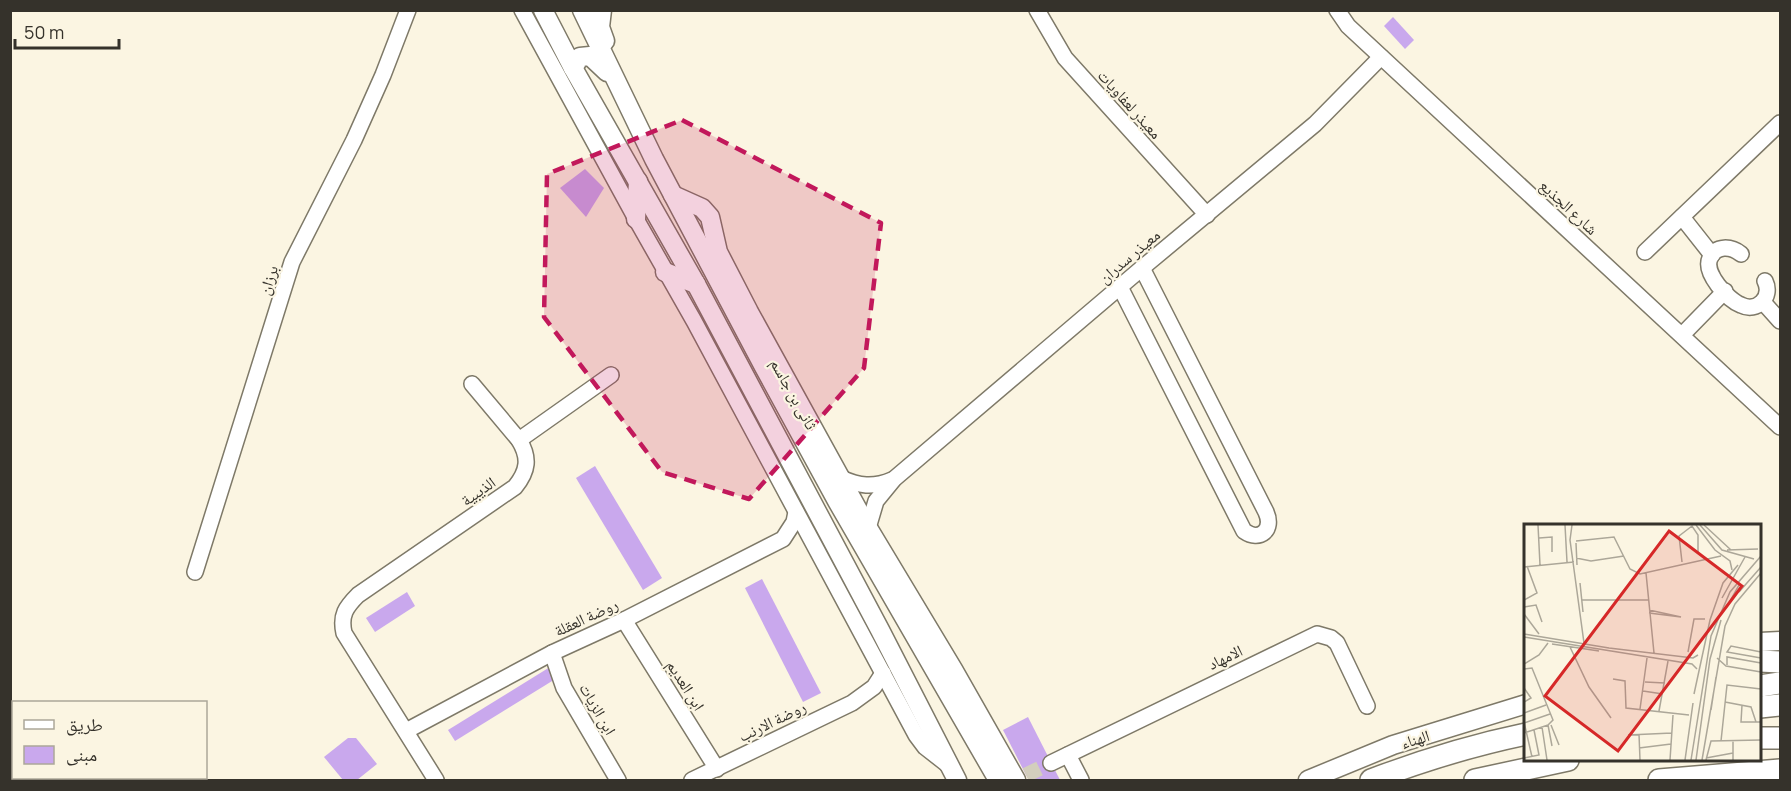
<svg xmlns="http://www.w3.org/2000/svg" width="1791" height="791" font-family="Manrope,'Noto Naskh Arabic',sans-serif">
  <rect width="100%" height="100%" fill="#fbf5e2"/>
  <g fill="#c9a8ed">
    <path d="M1393 17 1414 40 1405 49 1384 26Z"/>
    <path d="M585 169 604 188 586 217 560 188Z"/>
    <path d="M595 466 662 578 643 590 576 478Z"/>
    <path d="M762 579 821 693 803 702 745 588Z"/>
    <path d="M407 592 415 606 375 632 366 618Z"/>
    <path d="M550 667 557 678 455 741 448 730Z"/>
    <path d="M1028 717 1060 780H1029L1026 775 1003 730Z"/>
    <path d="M348 738H356L377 764 357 780H343L324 757Z"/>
  </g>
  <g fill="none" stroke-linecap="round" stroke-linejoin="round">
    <path stroke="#d3cebd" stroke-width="15" stroke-dasharray="15 8" stroke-linecap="butt" d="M1026 775 1051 763"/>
    <defs>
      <g id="minor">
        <path d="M522 10 636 219 694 321 916 735 925 747 948 765"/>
        <path d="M1037 10 1065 58 1207 215"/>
        <path d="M1337 10 1348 26 1780 427"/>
        <path d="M1682 217 1712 255"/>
        <path d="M1645 252 1780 123"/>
        <path d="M1741 254C1731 246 1716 245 1710 258 1703 273 1728 300 1741 305 1757 313 1773 297 1765 281"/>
        <path d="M1120 287 1244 531C1260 542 1274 530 1266 512L1142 268"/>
        <path d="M1763 302 1780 321"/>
        <path d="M1682 335 1725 291"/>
        <path d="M519 440 611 375"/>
        <path d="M841 478C859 486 873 488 892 480"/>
        <path d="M868 528 876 501 894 479 1142 268 1315 124 1381 57"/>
        <path d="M195 572 292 262 354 140 383 75 408 10"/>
        <path d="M624 620 717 769"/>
        <path d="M552 653 564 688 618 780"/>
        <path d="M406 731 552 653 624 620 783 539 794 522 796 512"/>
        <path d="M1068 755 1081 780"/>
        <path d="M1051 763 1317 634 1331 638 1337 643 1367 706"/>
        <path d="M167 778 169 780"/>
        <path d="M436 780 344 633C340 615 346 607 358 595L515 487C528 471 530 458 519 440L472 384"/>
        <path d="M692 780 852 703 874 687 883 673"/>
      </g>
      <g id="major">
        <path d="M543 10 573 68 696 284 880 630 957 780"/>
        <path d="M582 10 654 159 764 367 837 501 998 780"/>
        <path d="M602 10 600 27 605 41"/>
        <path d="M573 68 580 57 590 56 607 72"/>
        <path d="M673 195 702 208 710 217 718 252 749 312 868 528 954 671 1016 780"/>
        <path d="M636 219 638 181"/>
        <path d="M665 272 696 284"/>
        <path d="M1760 642 1780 641"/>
        <path d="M1308 780 1393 745 1526 704"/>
      </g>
      <g id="highway">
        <path d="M1760 661 1780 662"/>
        <path d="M1760 686 1780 683"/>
        <path d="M1760 707 1780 705"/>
        <path d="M1760 738H1780"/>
        <path d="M1371 780C1421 761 1473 745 1526 734"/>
        <path d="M1475 780 1568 760"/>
        <path d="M1659 780 1780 770"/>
      </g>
    </defs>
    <use href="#minor" stroke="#7e7968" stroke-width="18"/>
    <use href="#major" stroke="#7e7968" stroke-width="21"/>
    <use href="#highway" stroke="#7e7968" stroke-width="24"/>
    <use href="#minor" stroke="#fff" stroke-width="15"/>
    <use href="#major" stroke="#fff" stroke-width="18"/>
    <use href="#highway" stroke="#fff" stroke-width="21"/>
  </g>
  <path fill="#c2185b" fill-opacity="0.2" stroke="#c2185b" stroke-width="4.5" stroke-dasharray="12 8" stroke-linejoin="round" d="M682 120 881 223 864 368 749 499 662 472 544 317 547 174Z"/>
  <g text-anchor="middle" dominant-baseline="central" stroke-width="4.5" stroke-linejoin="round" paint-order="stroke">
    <g font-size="16" fill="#35322b" stroke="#fbf5e2">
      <text transform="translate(1130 104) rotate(48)">معيذر لعفاويات</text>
      <text transform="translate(1569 207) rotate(43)">شارع الجذيع</text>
      <text transform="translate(1129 256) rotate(-40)">معيذر سدران</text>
      <text transform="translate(268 280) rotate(-72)">برزان</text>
      <text transform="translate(794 394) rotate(61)">ثانى بن جاسم</text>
      <text transform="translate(478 491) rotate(-35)">الذيبية</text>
      <text transform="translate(586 617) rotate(-25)">روضة العقلة</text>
      <text transform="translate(1225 657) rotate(-26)">الامهاد</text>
      <text transform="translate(686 685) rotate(58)">ابن العديم</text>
      <text transform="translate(598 709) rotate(60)">ابن الزيات</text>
      <text transform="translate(772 721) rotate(-26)">روضة الارنب</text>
      <text transform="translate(1415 739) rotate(-17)">الهناء</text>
    </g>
  </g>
  <g transform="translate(1524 524)">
    <rect width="237" height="237" fill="#fbf5e2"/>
    <path fill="none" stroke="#aca799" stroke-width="1.5" d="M14 1 16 41M41 1 43 38M48 1 46 16 60 119M172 1 191 26 206 37 208 46M176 1 198 26 230 35M180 1 207 26M15 14 28 13V28M52 17 90 13 106 45 116 50 197 32M52 19 53 41M203 26 234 25M52 34 67 37 100 32M158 38 155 12 168 2 174 11V30M0 43 50 38M122 49 130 129M56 59 59 88M215 68 237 43M198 74 221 33M0 76 13 69 3 42M58 76H124M0 83 12 81 18 98M202 84 215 61M125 86 157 93 125 89M0 90 15 110M0 110 85 124 169 134 174 131M0 113 168 140 173 145M28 120 75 127M46 123 65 163 87 194M164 128 170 95H181M237 128 207 122 203 128 237 134M193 134 202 142 237 148M0 140 15 131 24 119M203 141V133L237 139M0 145 8 144 29 196 24 201M89 155 101 157 102 184 165 191M121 158 141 159M0 164 7 174 0 178M119 167 139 170M170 170 186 96 199 59 214 41M201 178 227 183 232 198M218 181 217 198H237M116 185 123 134M187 186 192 153M135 187 144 137M0 189 22 181M0 198 8 233M0 199 26 190M24 201 28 222M27 201 35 221M18 203 23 236M0 209 24 201M115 210 116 236M104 211 148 209M209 216V236M197 217 203 161 237 165M115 224 147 220M0 234 15 231 10 206M182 234 209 229M146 236 149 191M161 236 169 179M167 236 187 112 206 68 237 32M172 236 186 135 197 96M178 236 201 102 211 80 237 49M182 236 187 217 237 216"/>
    <path fill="#d62828" fill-opacity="0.15" stroke="#d62828" stroke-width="3" d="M145 7 218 62 94 227 21 172Z"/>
    <rect width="237" height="237" fill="none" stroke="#35322b" stroke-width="3"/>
  </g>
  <rect width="1791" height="791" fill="none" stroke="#35322b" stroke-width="24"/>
  <rect x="12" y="701" width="195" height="78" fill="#fbf5e2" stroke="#aca799" stroke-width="1.5"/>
  <rect x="24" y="720" width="30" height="9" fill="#ffffff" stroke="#aca799" stroke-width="1.5"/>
  <text x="66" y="731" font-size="18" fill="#35322b">طريق</text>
  <rect x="24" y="746" width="30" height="18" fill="#c9a8ed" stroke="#aca799" stroke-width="1.5"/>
  <text x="66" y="761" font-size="18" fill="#35322b">مبنى</text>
  <path d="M15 39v9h104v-9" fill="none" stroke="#35322b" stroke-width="3"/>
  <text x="24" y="39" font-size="18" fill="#35322b" stroke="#fbf5e2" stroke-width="4.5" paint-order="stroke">50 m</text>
</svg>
